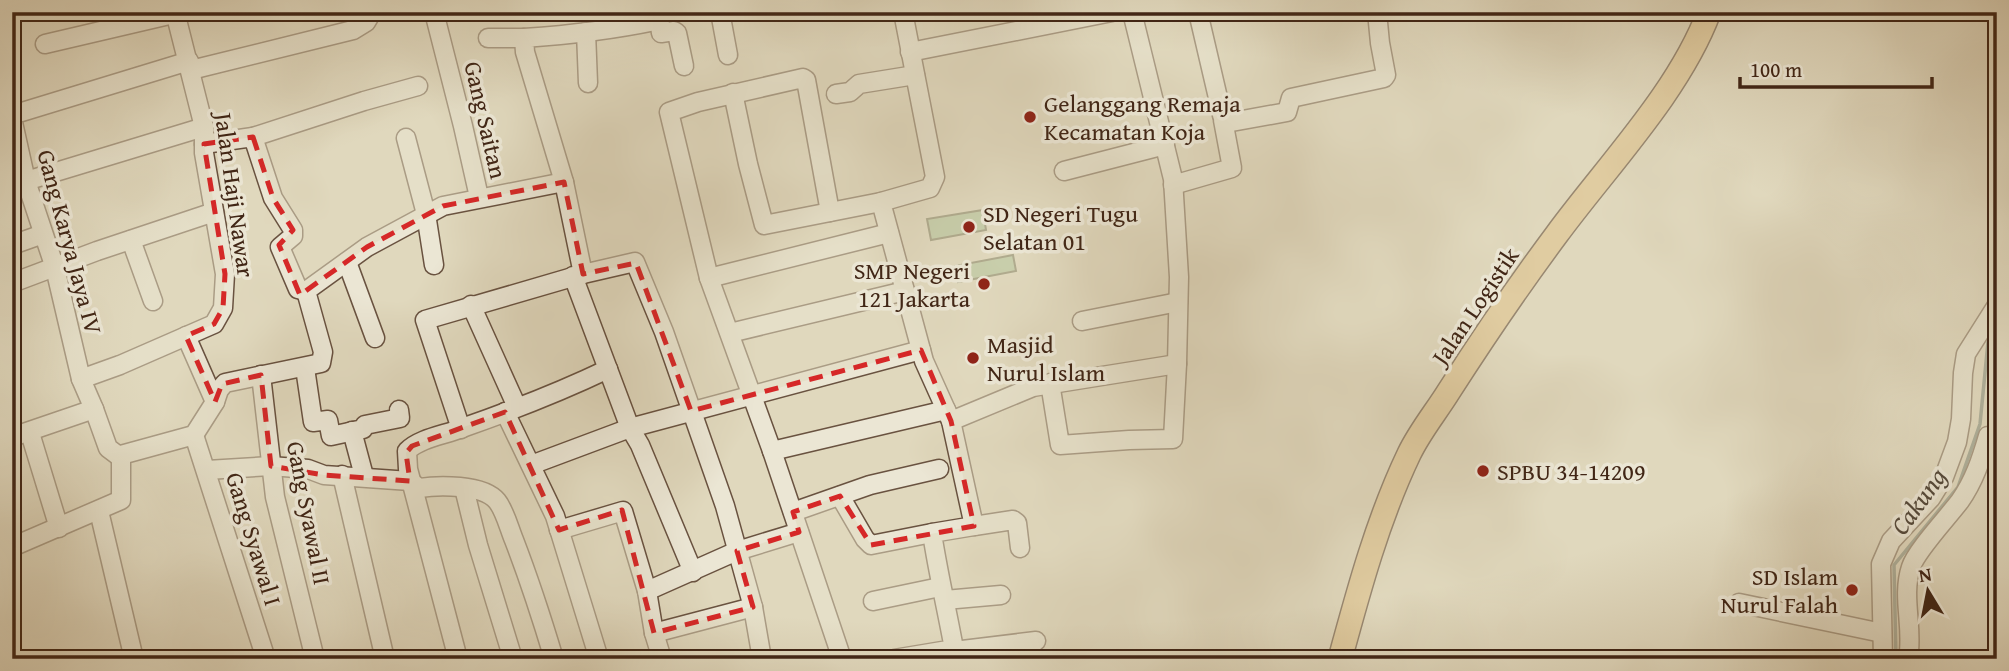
<svg xmlns="http://www.w3.org/2000/svg" width="2009" height="671" font-family="'Gentium Book Plus',serif">
  <rect width="100%" height="100%" fill="#e0d8bd"/>
  <filter id="stains"><feTurbulence type="fractalNoise" baseFrequency=".00286" numOctaves="4"/><feColorMatrix values="0 0 0 0 .2 0 0 0 0 .09 0 0 0 0 .02 0 0 0 .5 -.17"/></filter>
  <radialGradient id="worn" r=".72"><stop offset=".6" stop-color="#630" stop-opacity="0"/><stop offset="1" stop-color="#630" stop-opacity=".3"/></radialGradient>
  <g fill="#acc095" stroke="#767356" stroke-width="2">
    <path d="M983 210 986 230 931 240 927 219Z"/>
    <path d="M1013 255 1016 271 958 282 955 266Z"/>
  </g>
  <g fill="none" stroke-linecap="round" stroke-linejoin="round">
    <path stroke="#737f71" stroke-width="3.5" d="M1896 659 1894 565 1958 487 1980 424 1988 342 1997 326"/>
    <defs>
      <g id="minor">
        <path d="M434 12 463 126 479 197"/>
        <path d="M661 12 655 21C612 30 568 35 524 38L525 52 564 182 583 274 635 262 664 332 725 506 753 607 762 659"/>
        <path d="M720 12 728 55"/>
        <path d="M903 12 935 177 930 188 881 202 924 361 951 421 1033 387 1177 364 1179 277 1173 179 1132 12"/>
        <path d="M1198 12 1222 115 1226 123 1287 112 1291 98 1384 78 1386 75 1380 43 1377 12"/>
        <path d="M659 18 661 33 674 31 677 33 684 66"/>
        <path d="M586 32 588 83"/>
        <path d="M488 38H524"/>
        <path d="M45 44 182 12"/>
        <path d="M910 52 1112 12"/>
        <path d="M191 70 353 30 366 22 372 12"/>
        <path d="M733 93 748 164 764 225 881 202"/>
        <path d="M836 94 850 92 859 84 915 75"/>
        <path d="M12 115 189 61"/>
        <path d="M12 118 26 181 55 268 81 379 94 409 12 437"/>
        <path d="M253 137 364 101 418 86"/>
        <path d="M406 138 426 214 434 265"/>
        <path d="M204 144 253 137 273 198 293 230V236L280 247 298 289 306 291"/>
        <path d="M1064 171 1165 145"/>
        <path d="M26 181 204 127"/>
        <path d="M1173 185 1232 168 1223 120"/>
        <path d="M830 212 806 80 803 78 698 102 669 112 709 278 772 451 842 659"/>
        <path d="M131 240 153 301"/>
        <path d="M12 245 43 234"/>
        <path d="M347 262 375 338"/>
        <path d="M573 276 630 428 640 445 693 572"/>
        <path d="M709 278 889 233"/>
        <path d="M12 283 97 251 214 212"/>
        <path d="M471 305 517 407"/>
        <path d="M1082 321 1178 302"/>
        <path d="M730 333 905 291"/>
        <path d="M186 336 215 402"/>
        <path d="M305 368 313 422 328 420 331 436 363 429 365 425 400 418 399 410"/>
        <path d="M261 375 275 497 315 659"/>
        <path d="M81 379 120 365 214 324 223 308 225 274 204 153V127L175 12"/>
        <path d="M1050 383 1060 445 1129 440 1173 439 1177 364"/>
        <path d="M94 409 108 448 120 457"/>
        <path d="M505 412 555 516 599 659"/>
        <path d="M461 429 425 320 583 274"/>
        <path d="M352 431 364 476"/>
        <path d="M30 433 59 528"/>
        <path d="M194 435 266 659"/>
        <path d="M772 451 946 410"/>
        <path d="M531 465 630 428 921 350"/>
        <path d="M207 470 271 466 308 469 324 475 410 481 419 488C438 485 483 484 497 501 505 511 509 528 514 540 529 579 542 619 554 659"/>
        <path d="M342 475 385 659"/>
        <path d="M464 488 478 545 513 659"/>
        <path d="M840 496 865 539 871 545 932 533"/>
        <path d="M99 511 134 659"/>
        <path d="M793 512 870 485 939 469"/>
        <path d="M974 526 1013 520 1017 523 1020 548"/>
        <path d="M559 530 623 511 647 591 654 633 662 659"/>
        <path d="M12 547 121 500V455L194 435 215 402 219 390 225 383 321 363 323 352 306 291 367 247 443 206 564 182"/>
        <path d="M647 591 737 551 799 532"/>
        <path d="M945 600 1001 595"/>
        <path d="M873 601 940 587"/>
        <path d="M1739 603 1882 633"/>
        <path d="M654 633 753 607"/>
        <path d="M954 651 1036 641"/>
        <path d="M458 659 408 469 407 451C420 438 445 435 462 428 511 411 562 391 608 369"/>
        <path d="M894 659 954 649C947 610 938 573 932 533L974 526 951 421"/>
        <path d="M1883 659 1881 564 1891 541 1931 498 1944 477 1957 442 1961 419 1963 373 1966 354 1997 305"/>
        <path d="M1908 659C1914 628 1901 597 1911 567 1916 551 1948 517 1960 501 1974 481 1981 460 1988 436H1997"/>
      </g>
      <path id="major" d="M1340 659C1359 589 1378 519 1409 454 1420 431 1436 412 1449 391 1483 338 1519 285 1557 234 1607 166 1679 92 1709 12"/>
    </defs>
    <use href="#minor" stroke="#695240" stroke-width="21"/>
    <use href="#major" stroke="#412616" stroke-width="26"/>
    <use href="#minor" stroke="#ebe6d4" stroke-width="18"/>
    <use href="#major" stroke="#e0bc7e" stroke-width="23"/>
  </g>
  <path d="M0 0H2009V671H0ZM253 137 273 198 293 230 279 245 300 295 367 247 443 206 564 182 583 274 636 263 691 411 921 350 951 421 974 526 871 545 840 496 793 512 799 532 737 551 753 607 654 633 622 510 559 530 505 412 412 446 406 453 410 481 324 475 271 466 261 375 222 384 215 402 186 336 214 324 223 308 225 274 204 144Z" fill="#e0d8bd" fill-opacity=".55" fill-rule="evenodd"/>
  <path fill="none" stroke="#d62828" stroke-width="5" stroke-dasharray="14 9" stroke-linejoin="round" d="M253 137 273 198 293 230 279 245 300 295 367 247 443 206 564 182 583 274 636 263 691 411 921 350 951 421 974 526 871 545 840 496 793 512 799 532 737 551 753 607 654 633 622 510 559 530 505 412 412 446 406 453 410 481 324 475 271 466 261 375 222 384 215 402 186 336 214 324 223 308 225 274 204 144Z"/>
  <g fill="#8f2418" stroke="#ebe6d4" stroke-width="2.5">
    <circle cx="1030" cy="117" r="7"/>
    <circle cx="969" cy="227" r="7"/>
    <circle cx="984" cy="284" r="7"/>
    <circle cx="973" cy="358" r="7"/>
    <circle cx="1483" cy="471" r="7"/>
    <circle cx="1852" cy="590" r="7"/>
  </g>
  <g text-anchor="middle" dominant-baseline="central" stroke-width="7" stroke-linejoin="round" paint-order="stroke">
    <g font-size="24" fill="#412616" stroke="#ebe6d4" text-anchor="start">
      <text x="1044" y="103">Gelanggang Remaja<tspan x="1044" dy="28">Kecamatan Koja</tspan></text>
      <text x="983" y="213">SD Negeri Tugu<tspan x="983" dy="28">Selatan 01</tspan></text>
      <text x="970" y="270" text-anchor="end">SMP Negeri<tspan x="970" dy="28">121 Jakarta</tspan></text>
      <text x="987" y="344">Masjid<tspan x="987" dy="28">Nurul Islam</tspan></text>
      <text x="1497" y="471">SPBU 34-14209</text>
      <text x="1838" y="576" text-anchor="end">SD Islam<tspan x="1838" dy="28">Nurul Falah</tspan></text>
    </g>
    <g font-size="24" fill="#412616" stroke="#ebe6d4">
      <text transform="translate(486 120) rotate(77)">Gang Saitan</text>
      <text transform="translate(235 195) rotate(82)">Jalan Haji Nawar</text>
      <text transform="translate(70 242) rotate(75)">Gang Karya Jaya IV</text>
      <text transform="translate(1475 306) rotate(-56)">Jalan Logistik</text>
      <text transform="translate(309 513) rotate(79)">Gang Syawal II</text>
      <text transform="translate(254 539) rotate(73)">Gang Syawal I</text>
    </g>
    <g font-size="26" font-style="italic" fill="#564b3c" stroke="#ebe6d4">
      <text transform="translate(1918 501) rotate(-54)">Cakung</text>
    </g>
  </g>
  <rect width="2009" height="671" fill="none" stroke="#e0d8bd" stroke-width="42"/>
  <rect x="14" y="14" width="1981" height="643" fill="none" stroke="#412616" stroke-width="3.5"/>
  <rect x="21" y="21" width="1967" height="629" fill="none" stroke="#412616" stroke-width="2"/>
  <g transform="translate(1928 591) rotate(350)" stroke="#ebe6d4" stroke-width="5" paint-order="stroke">
  <path d="M0-5L12 26L0 18L-12 26Z" fill="#412616"/>
  <text y="-10" font-size="19" font-weight="bold" text-anchor="middle" fill="#412616">N</text>
  </g>
  <path d="M1740 77v10h192v-10" fill="none" stroke="#412616" stroke-width="3.5"/>
  <text x="1750" y="77" font-size="21" fill="#412616" stroke="#ebe6d4" stroke-width="5" paint-order="stroke">100 m</text>
  <rect width="100%" height="100%" filter="url(#stains)"/>
  <rect width="100%" height="100%" fill="url(#worn)"/>
</svg>
